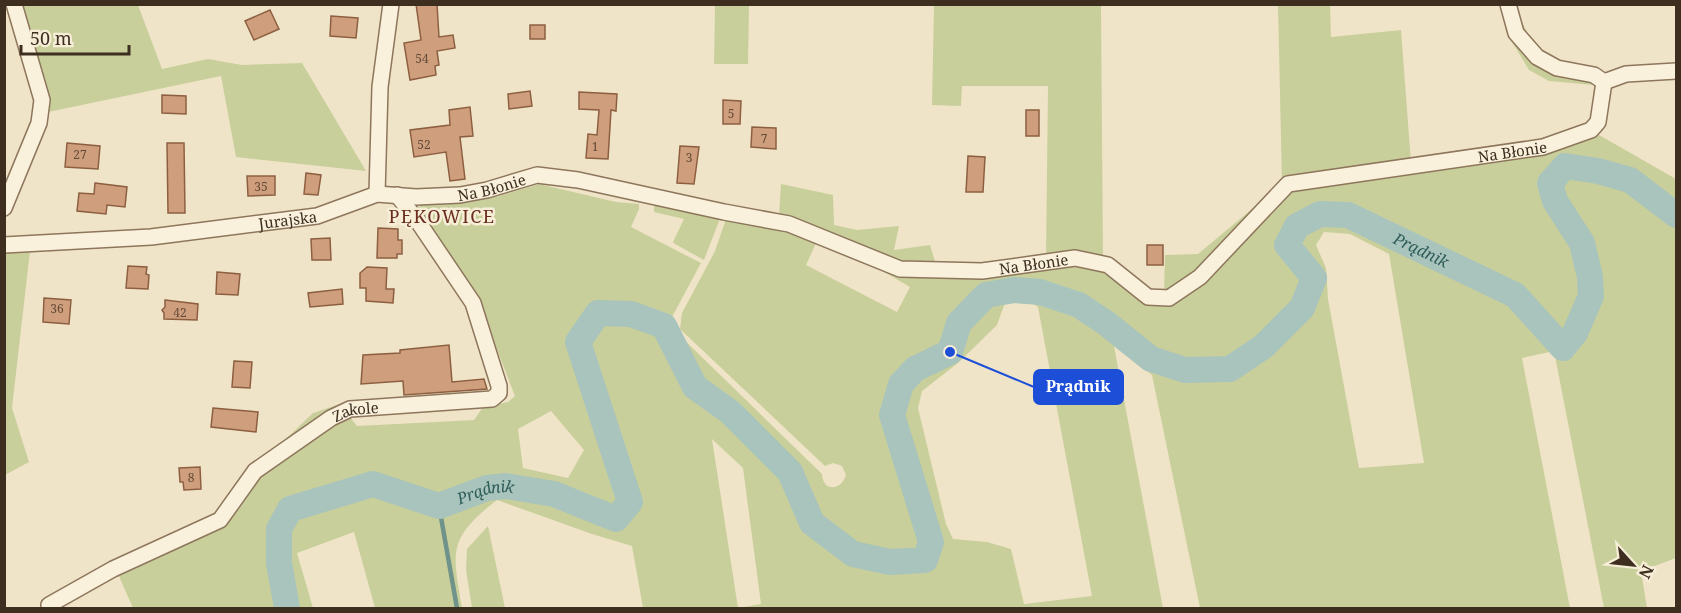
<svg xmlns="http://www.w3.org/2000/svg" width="1681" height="613" font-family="'Noto Serif',serif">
  <rect width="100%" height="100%" fill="#f0e4c8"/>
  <g fill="#c9cf9b" fill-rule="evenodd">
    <path d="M19 5H138L162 69 208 59 242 65 302 63 366 171 236 157 221 76 48 112Z"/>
    <path d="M715 5H749L748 64H714Z"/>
    <path d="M934 5H1101L1103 258H1046L1048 86H962L961 106 932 105Z"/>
    <path d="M1278 5H1330L1331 37 1401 30 1411 163 1299 178 1197 274 1164 293 1165 255 1198 254 1282 184Z"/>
    <path d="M1502 5H1517C1527 51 1556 64 1599 70L1593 85 1549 81 1529 70 1506 32Z"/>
    <path d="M1599 135 1676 179V558L1641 571 1647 608H1604L1554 351 1522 358 1570 608H1200L1152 375 1114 346 1163 608H643L632 546 592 534 497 500C448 538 452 551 462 608H375L354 532 297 553 313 608H133L118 574 221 525 248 489 263 474 349 416 357 426 474 420 483 407 508 402 515 396 477 298 418 209 422 201 496 197 539 184 616 202 639 204V209L631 227 701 263 672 317 675 331 822 474C823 492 841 491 846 475L842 466 833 463 825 466 680 329 682 313 715 251 727 216 789 230 817 241 806 265 897 312 910 287 872 265H1078L1102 270 1140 301 1166 307 1188 294 1288 190 1547 151ZM1324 232 1350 234 1389 254 1424 463 1359 468 1328 299 1326 268 1316 245ZM1026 299 1038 307 1092 596 1024 604 1011 549 987 542 953 539 946 524 918 408 922 391 958 363 997 325 1006 300ZM551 411 584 450 568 478 523 468 518 429ZM712 439 743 468 761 604 738 608Z"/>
    <path d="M781 184 833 195 834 225 857 230 899 226 894 250 930 245 936 265 901 261 793 217 779 216Z"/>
    <path d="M654 200 721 216 704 260 675 244 673 242 684 219 654 212Z"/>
    <path d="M5 249 30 251 12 408 29 462 5 475Z"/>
    <path d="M349 401 319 419 265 459 313 413Z"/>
    <path d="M488 526 505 608H472L466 570 467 549Z"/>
  </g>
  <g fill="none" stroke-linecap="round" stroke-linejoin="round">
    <path stroke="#6f938a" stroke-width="4.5" d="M439 506 457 608"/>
    <path stroke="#a9c4bc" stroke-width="26" id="s1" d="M287 608 279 563V529L290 509 373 484 439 506 487 488 506 486 554 494 616 519 630 502 578 342 598 313 631 314 664 326 695 387 730 412 790 472 812 523 853 554 890 562 925 560 931 542 892 415 901 384 915 369 950 352 959 323 986 295 1014 290 1040 292 1079 305 1106 323 1151 359 1185 370 1230 369 1264 346 1302 308 1314 278 1287 245 1297 226 1320 214 1348 215 1515 295 1563 348 1575 333 1591 296 1590 277 1582 243 1555 201 1550 183 1565 166 1598 171 1630 180 1676 215"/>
  </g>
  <g fill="#cf9f7d" stroke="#8d5f41" stroke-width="1.5">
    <path d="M416 4H437L439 37 453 35 455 48 437 51 439 65 435 66 436 75 410 80 404 43 421 40Z"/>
    <path d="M270 10 279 29 254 40 245 21Z"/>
    <path d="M331 16 358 18 356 38 330 36Z"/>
    <rect x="530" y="25" width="15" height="14"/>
    <path d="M530 91 532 106 509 109 508 94Z"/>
    <path d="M579 92 617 94 616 111 611 110 608 159 586 158 588 134 597 135 599 110 579 109Z"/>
    <path d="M162 95 186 96V114L162 113Z"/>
    <path d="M723 100 741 101 740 124H723Z"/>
    <path d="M470 107 473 136 460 137 465 179 450 181 446 152 414 157 410 130 450 125 449 110Z"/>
    <rect x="1026" y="110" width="13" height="26"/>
    <path d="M752 127 776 128V149L751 147Z"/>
    <path d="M67 143 100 146 98 169 65 167Z"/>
    <path d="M167 143H184L185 213H168Z"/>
    <path d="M680 146 699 147 694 184 677 183Z"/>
    <path d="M968 156 985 157 983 192H966Z"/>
    <path d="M306 173 321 175 318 195 304 194Z"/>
    <path d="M247 176H275V195L248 196Z"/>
    <path d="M95 183 127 187 125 207 107 205 106 214 77 211 79 193 94 194Z"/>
    <path d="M378 228 398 229V240H402V254H397V258H377Z"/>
    <path d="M330 238 331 260H312L311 239Z"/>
    <rect x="1147" y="245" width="16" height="20"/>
    <path d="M128 266 147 267 146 274 149 275 148 289 126 288Z"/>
    <path d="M367 267 387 268 386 289H394L393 303 366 301V288H360V273Z"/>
    <path d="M217 272 240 274 238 295 216 294Z"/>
    <path d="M342 289 343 304 310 307 308 293Z"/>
    <path d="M44 298 71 300 69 324 43 322Z"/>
    <path d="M165 300 198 304 197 320 164 319V313L162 310 165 307Z"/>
    <path d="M449 345 452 382 484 379 487 389 404 395 403 381 361 384 363 355 400 353V350Z"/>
    <path d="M234 361 252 362 250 388 232 387Z"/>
    <path d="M213 408 258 412 256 432 211 427Z"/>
    <path d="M200 467 201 489 184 490 183 482H180L179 468Z"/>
  </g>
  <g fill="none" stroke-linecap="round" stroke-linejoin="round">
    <defs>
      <g id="minor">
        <path d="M1508 4 1516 33 1537 57 1557 68 1594 75 1604 82"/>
        <path d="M1604 82 1626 74 1676 71"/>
        <path d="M377 194 380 87 391 4"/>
        <path d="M4 208 39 123 42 100 14 4"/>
        <path id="s2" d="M4 245 151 237 285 220 317 216 377 194 416 197 460 195 487 190 537 175 578 180 724 212 789 224 900 269 982 271 1075 258 1108 265 1148 297 1169 298 1200 277 1288 184 1543 147 1591 130 1598 122 1604 82"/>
        <path id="s3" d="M49 605 113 569 220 520 255 471 331 418 350 409 492 399 499 393V386L473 303 417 220 397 195"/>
      </g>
    </defs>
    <use href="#minor" stroke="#8d765c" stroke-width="18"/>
    <use href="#minor" stroke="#faf1dc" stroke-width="15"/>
  </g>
  <g text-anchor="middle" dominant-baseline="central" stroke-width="5" stroke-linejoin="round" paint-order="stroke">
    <g font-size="12" fill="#624a37">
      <text x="422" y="58">54</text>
      <text x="731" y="113">5</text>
      <text x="764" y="138">7</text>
      <text x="424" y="144">52</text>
      <text x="595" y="146">1</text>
      <text x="80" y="154">27</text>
      <text x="689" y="157">3</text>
      <text x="261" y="186">35</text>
      <text x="57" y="308">36</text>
      <text x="180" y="312">42</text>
      <text x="191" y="477">8</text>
    </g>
    <g font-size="15" fill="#3d2e20" stroke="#f7eed8">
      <text stroke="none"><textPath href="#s2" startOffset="1592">Na Błonie</textPath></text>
      <text stroke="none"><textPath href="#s2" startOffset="494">Na Błonie</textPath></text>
      <text stroke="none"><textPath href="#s2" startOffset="285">Jurajska</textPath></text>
      <text stroke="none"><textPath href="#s2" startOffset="1052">Na Błonie</textPath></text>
      <text stroke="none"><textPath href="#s3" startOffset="370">Zakole</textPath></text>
    </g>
    <g font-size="16" font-style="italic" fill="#2f5d5a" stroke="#f7eed8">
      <text stroke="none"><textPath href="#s1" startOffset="2020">Prądnik</textPath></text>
      <text stroke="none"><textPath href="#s1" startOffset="308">Prądnik</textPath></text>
    </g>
    <g font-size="18" letter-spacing="1.5" fill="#6b2e1e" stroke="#f7eed8">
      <text x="442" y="216">PĘKOWICE</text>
    </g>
  </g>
  <path fill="none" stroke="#1d4ed8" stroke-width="2" d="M950 352L1034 387"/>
  <circle fill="#1d4ed8" stroke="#f7eed8" stroke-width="2" cx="950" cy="352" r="6"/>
  <rect fill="#1d4ed8" stroke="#1d4ed8" stroke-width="2" x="1034" y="370" width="89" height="34" rx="6"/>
  <g font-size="16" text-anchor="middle" font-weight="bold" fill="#fff">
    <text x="1078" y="392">Prądnik</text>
  </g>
  <rect width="1681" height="613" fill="none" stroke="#3d2e20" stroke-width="12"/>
  <g transform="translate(1633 565) rotate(117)" stroke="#f7eed8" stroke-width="4.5" paint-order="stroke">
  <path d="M0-4.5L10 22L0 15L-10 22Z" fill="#3d2e20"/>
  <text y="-9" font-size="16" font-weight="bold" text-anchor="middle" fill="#3d2e20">N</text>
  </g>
  <path d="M21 45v9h108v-9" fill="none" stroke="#3d2e20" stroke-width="3"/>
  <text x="30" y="45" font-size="18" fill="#3d2e20" stroke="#f7eed8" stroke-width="4.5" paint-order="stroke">50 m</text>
</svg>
